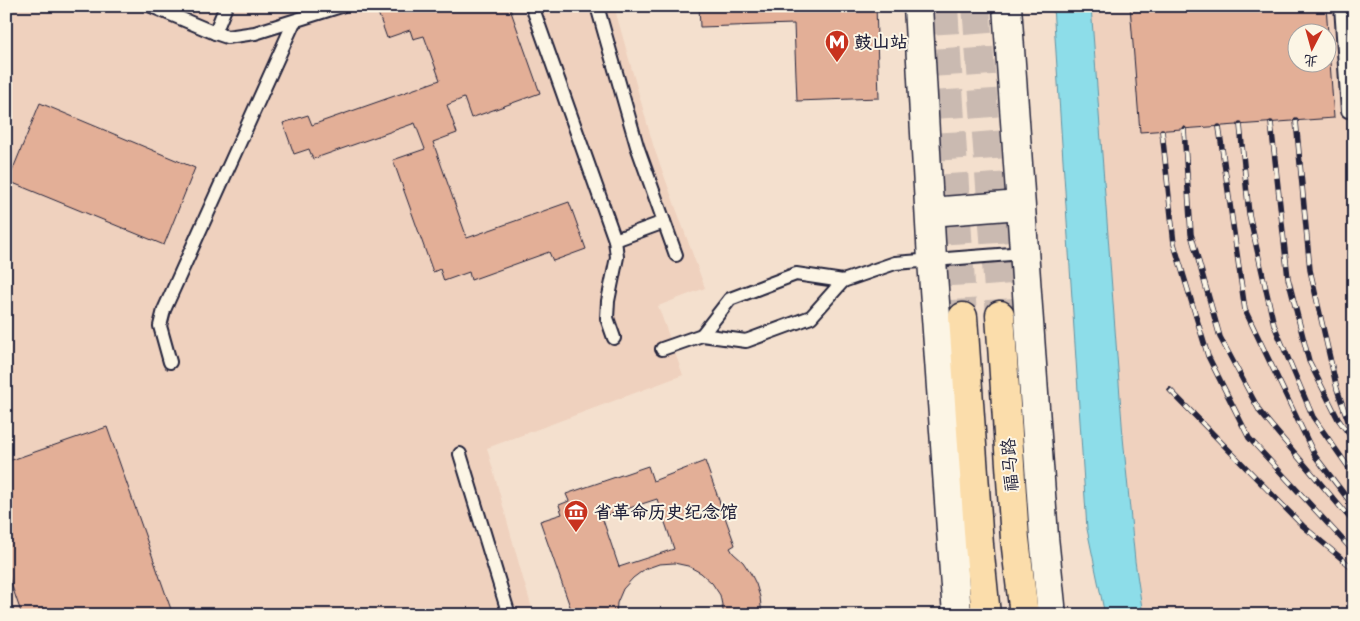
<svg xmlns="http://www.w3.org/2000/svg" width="1360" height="621" font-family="Caveat,'LXGW WenKai TC',sans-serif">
  <rect width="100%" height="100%" fill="#f4e0ce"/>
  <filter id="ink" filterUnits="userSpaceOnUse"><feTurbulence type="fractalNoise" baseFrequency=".02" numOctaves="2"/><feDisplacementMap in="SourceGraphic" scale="10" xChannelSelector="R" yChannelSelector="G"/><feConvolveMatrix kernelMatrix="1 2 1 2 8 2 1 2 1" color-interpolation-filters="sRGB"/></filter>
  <g filter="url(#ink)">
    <g fill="#efd1be" fill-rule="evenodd">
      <path d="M6 6H614L654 148 705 288 658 306 683 375 487 448 522 575 534 615H6Z"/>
      <path d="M1091 6H1354V615H1143L1135 561 1123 437ZM1298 32H1328V62H1298Z"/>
    </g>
    <path fill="#8ddde9" stroke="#6292a3" d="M1053 6H1091L1123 437 1135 561 1143 615H1105L1087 529Z"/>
    <g fill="#e3af97" stroke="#22223b" fill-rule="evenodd">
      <path d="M379 6H509L540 93 471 118 464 98 447 105 457 133 433 142 467 238 569 202 586 249 553 261 549 252 471 280 469 272 444 281 440 269 433 272 393 160 425 149 415 123 313 159 309 149 294 154 283 123 308 115 312 125 440 80 424 36 413 39 410 30 387 38 376 7Z"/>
      <path d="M699 6H876L879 98 797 101 794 24 700 27Z"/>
      <path d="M1130 6H1326L1334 118 1140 132ZM1298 32H1328V62H1298Z"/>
      <path d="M40 103 195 168 164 245 8 181Z"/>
      <path d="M107 427 173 615H22L6 569V462Z"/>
      <path d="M705 461 735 545 730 548 733 553 743 562 751 574 756 584 760 597 762 615H724L720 595 712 583 701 573 688 566 674 563 659 564 645 569 633 578 623 589 617 603 616 615H573L540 521 562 514 559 505 569 501 566 494 648 466 653 481ZM657 499 674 549 619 567 602 517Z"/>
    </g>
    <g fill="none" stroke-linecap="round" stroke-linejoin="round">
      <g stroke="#cabab1" stroke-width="28" stroke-dasharray="28 14" stroke-linecap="butt">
        <path d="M944 6 963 317"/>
        <path d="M976 6 1000 315"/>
      </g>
      <defs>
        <g id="service">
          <path d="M151 6 215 33 226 6"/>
          <path d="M532 6 615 240 617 257 608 301 607 318 614 338"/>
          <path d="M597 6 637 146 676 255"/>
          <path d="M1341 6 1348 111"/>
          <path d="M215 33 227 37 255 33 341 6"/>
          <path d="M615 240 664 222"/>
          <path d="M702 335 730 299 796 274 843 281 895 263 1024 253"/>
          <path d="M662 349 702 335 746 341 811 317 843 281"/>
          <path d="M170 362 160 326 164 310 294 22"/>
          <path d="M460 454 509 615"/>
        </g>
        <g id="secondary">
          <path d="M918 6 932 260 957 615"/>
          <path d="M1007 6 1044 537 1052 615"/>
          <path d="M930 212 1020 205"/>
        </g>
        <g id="primary">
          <path d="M1000 315 1015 539 1024 615"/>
          <path d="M963 317 979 545 986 615"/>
        </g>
      </defs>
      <use href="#service" stroke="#22223b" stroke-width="16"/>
      <use href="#secondary" stroke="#22223b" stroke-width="31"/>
      <use href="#primary" stroke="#22223b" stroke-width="31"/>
      <use href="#service" stroke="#fcf5e5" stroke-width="12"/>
      <use href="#secondary" stroke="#fcf5e5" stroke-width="28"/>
      <use href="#primary" stroke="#fbddab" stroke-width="28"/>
      <defs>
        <g id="rail">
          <path d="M1296 121 1310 270 1337 389 1352 432"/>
          <path d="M1271 123 1288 278 1309 361 1338 419 1354 441"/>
          <path d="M1240 125 1249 214 1274 325 1313 417 1354 475"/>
          <path d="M1219 127 1245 310 1315 456 1354 507"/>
          <path d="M1184 129 1191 234 1220 337 1260 412 1354 523"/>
          <path d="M1162 131 1174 244 1208 356 1249 438 1354 552"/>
          <path d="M1170 390 1303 526 1354 569"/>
        </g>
      </defs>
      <use href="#rail" stroke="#22223b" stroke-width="5.5"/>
      <use href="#rail" stroke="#fcf5e5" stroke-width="4" stroke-dasharray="11" stroke-linecap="butt"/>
    </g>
  </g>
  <defs>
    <symbol id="metro-pin" viewBox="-11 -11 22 30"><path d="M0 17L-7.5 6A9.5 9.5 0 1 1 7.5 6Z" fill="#c8321e" stroke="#fcf5e5"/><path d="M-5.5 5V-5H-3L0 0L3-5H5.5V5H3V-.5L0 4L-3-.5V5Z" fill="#fff"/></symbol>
    <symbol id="museum-pin" viewBox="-11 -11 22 30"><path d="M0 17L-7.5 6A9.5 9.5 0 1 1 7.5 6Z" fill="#c8321e" stroke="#fcf5e5"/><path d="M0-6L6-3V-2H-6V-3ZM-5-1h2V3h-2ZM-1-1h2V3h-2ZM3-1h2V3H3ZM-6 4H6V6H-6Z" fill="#fff"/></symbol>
  </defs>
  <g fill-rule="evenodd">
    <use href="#metro-pin" x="823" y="28" width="28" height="38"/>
    <use href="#museum-pin" x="562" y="498" width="28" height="38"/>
  </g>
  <g text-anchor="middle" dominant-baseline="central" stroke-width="4" stroke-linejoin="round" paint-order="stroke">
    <g font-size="18" font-weight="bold" fill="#22223b" stroke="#fcf5e5" text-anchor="start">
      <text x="854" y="42">鼓山站</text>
      <text x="594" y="512">省革命历史纪念馆</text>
    </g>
    <g font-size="18" fill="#22223b" stroke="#fcf5e5">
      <text transform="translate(1010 465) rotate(-94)">福马路</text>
    </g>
  </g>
  <rect width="1360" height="621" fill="none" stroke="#fcf5e5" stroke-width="25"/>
  <rect x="12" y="12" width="1335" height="596" fill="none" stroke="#22223b" stroke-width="2" filter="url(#ink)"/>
  <g transform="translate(1312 48) rotate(186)"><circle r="24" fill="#fcf5e5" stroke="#a5a1a1"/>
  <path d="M0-4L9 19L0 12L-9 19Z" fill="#c8321e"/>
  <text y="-8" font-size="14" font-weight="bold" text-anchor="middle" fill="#22223b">北</text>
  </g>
</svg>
